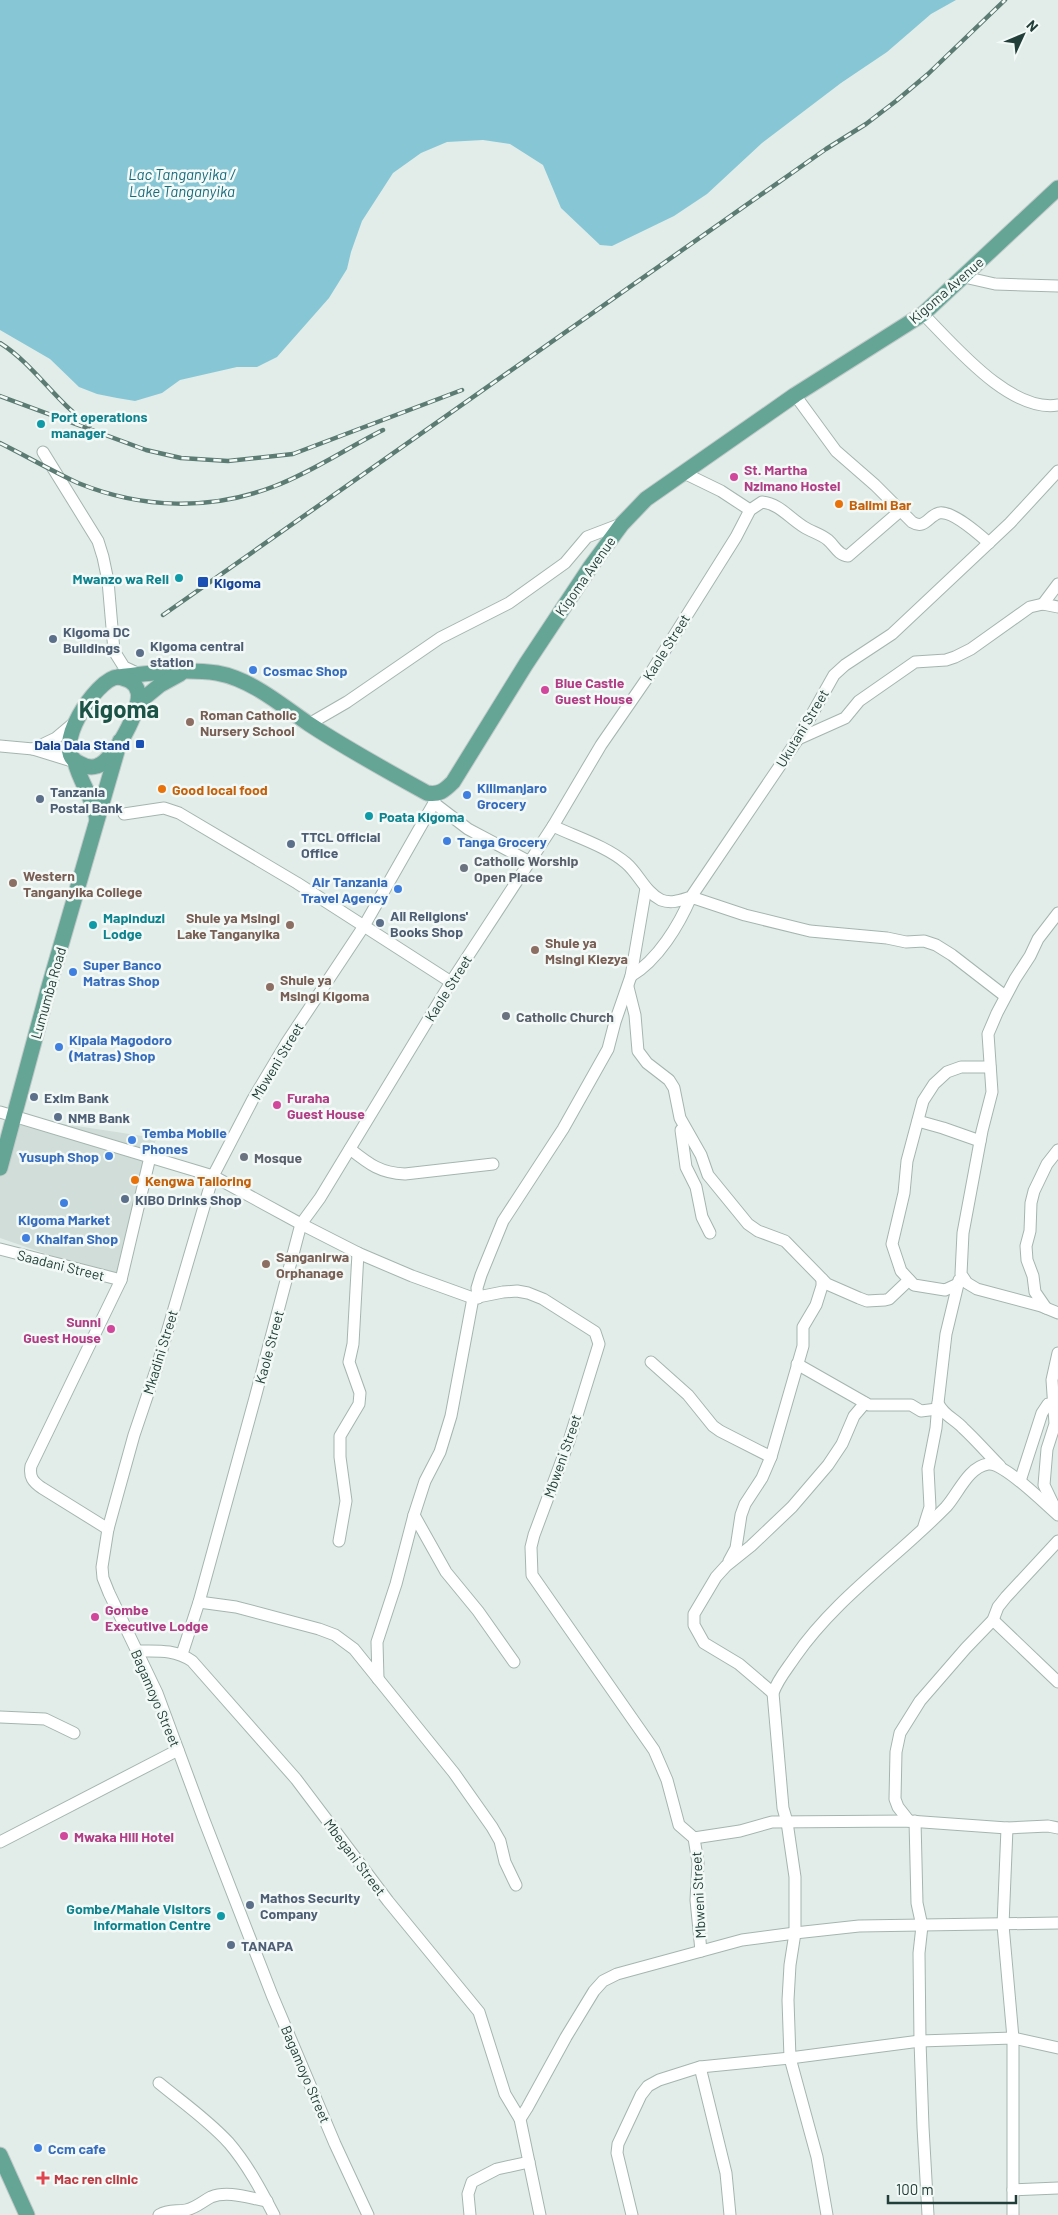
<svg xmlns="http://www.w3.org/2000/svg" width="1058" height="2215" font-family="Barlow,sans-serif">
  <rect width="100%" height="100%" fill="#e2ede9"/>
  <path fill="#d0ddd8" d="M10 1116 156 1138 125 1281 0 1238V1164Z"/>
  <path fill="#87c7d5" d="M0 0H956L931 14 887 52 841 83 762 143 707 194 674 216 612 246 600 245 561 208 543 165 510 144 483 140 447 142 421 153 393 173 362 221 351 252 347 269 329 298 277 357 257 367H237L180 380 162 393 135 401 117 398 97 394 79 387 50 359 0 330Z"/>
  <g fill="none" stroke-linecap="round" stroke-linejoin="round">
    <defs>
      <g id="minor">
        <path d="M964 277 995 284 1058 286"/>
        <path d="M923 314C954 345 1010 413 1058 405"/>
        <path d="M795 395 836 451 875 485 912 522C925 530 928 516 939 513 952 510 980 535 989 543"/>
        <path d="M43 452 98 541 103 557 108 581 114 651 124 667 139 674"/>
        <path d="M684 473 721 491 750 510"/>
        <path d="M1043 604 1058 584"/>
        <path d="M309 724 347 702 440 638 509 603 565 563 587 537 621 524"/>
        <path d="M798 739 845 718 859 701 915 662 946 660 955 657 971 649 1030 607 1043 604 1058 607"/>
        <path d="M0 746 33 749 75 762"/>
        <path d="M33 749 56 738 75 722"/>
        <path d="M434 803 468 829 530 862"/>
        <path d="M124 814 164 808 179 813 297 883 451 982"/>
        <path d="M553 826C576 837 606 846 626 863 639 874 645 892 661 900 672 904 681 900 691 897L798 739 834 675 845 665 892 634 1010 523 1058 471"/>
        <path d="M1058 913 1038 939 1030 956 1015 979 997 1013 988 1034 992 1092 982 1131 963 1233 961 1274 967 1283 977 1289 1041 1306 1058 1313"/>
        <path d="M631 976C658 960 679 925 691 897L745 915 810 931 887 938 906 942 924 941 936 945 952 955 1005 996"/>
        <path d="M628 987 635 1015 638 1051 647 1063 669 1080 674 1088 680 1118 701 1155 708 1175 748 1224 758 1231 785 1241 827 1284 859 1298 867 1301 885 1300 889 1299 909 1280"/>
        <path d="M0 1112 213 1176 301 1224 358 1253 412 1276 473 1298 503 1292 517 1291 528 1293 543 1299 595 1332 599 1344 569 1441 534 1535 531 1547 532 1575 654 1750 667 1780 679 1825 694 1838 698 1863 696 1900 701 1951"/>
        <path d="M918 1121 943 1128 980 1141"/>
        <path d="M681 1130 686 1167 696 1187 702 1217 710 1233"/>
        <path d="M350 1149C369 1164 380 1173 405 1174L493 1164"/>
        <path d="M0 1249 121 1280"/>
        <path d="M959 1280 946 1334 938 1403C943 1415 955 1419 963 1428 976 1440 987 1453 1000 1466"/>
        <path d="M958 1284 945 1290 914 1285 901 1271 892 1244 904 1193 907 1161 923 1101 934 1084 947 1072 961 1067H990"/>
        <path d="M478 1298 477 1288 481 1275 503 1221 563 1129 608 1049 615 1022 631 976 646 888"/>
        <path d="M1046 1308 1035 1292 1033 1276 1027 1260 1026 1246 1030 1231 1031 1203 1034 1191 1047 1164 1058 1150"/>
        <path d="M651 1362 688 1395 713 1426 720 1431 771 1457"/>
        <path d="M797 1364 869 1405H911L921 1411 937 1409"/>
        <path d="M1020 1481 1042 1413 1048 1404H1058"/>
        <path d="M1056 1510 1044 1485 1047 1449 1055 1424 1052 1380 1058 1353"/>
        <path d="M414 1515 446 1572 478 1611 514 1662"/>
        <path d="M924 1526 930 1507 928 1469 936 1428 938 1403"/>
        <path d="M108 1529 42 1488C33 1482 29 1477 31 1466L121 1280 150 1157"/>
        <path d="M339 1541 346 1501 340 1457V1436L359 1404 360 1393 349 1362 353 1344 358 1253"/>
        <path d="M729 1561 736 1548 741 1515 745 1504 762 1478 771 1457 803 1346V1327L816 1305 822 1286V1279"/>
        <path d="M199 1602 236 1607 319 1629 335 1635 354 1649 454 1773 492 1827 500 1841 505 1862 516 1885"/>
        <path d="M993 1620 1058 1682"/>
        <path d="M137 1651C157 1651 175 1649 192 1661L296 1779 388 1901 479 2012 505 2094 520 2119"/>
        <path d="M182 1654 199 1602 255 1398 301 1224 320 1198 451 982 553 826 601 745 650 674 736 537 750 510 762 502C780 504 789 518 804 527 812 532 821 534 828 540 835 546 838 555 848 556L900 511"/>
        <path d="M378 1679 377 1642 396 1584 414 1515 425 1481 440 1452 451 1416 473 1298"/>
        <path d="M773 1693 739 1664 704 1643 694 1625V1614L716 1577 726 1566 751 1546 792 1507 828 1465 842 1444 854 1416 865 1403"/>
        <path d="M0 1717 45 1719 74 1733"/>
        <path d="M909 1821 898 1807 895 1799 896 1752 900 1733 920 1701 966 1648 993 1620 998 1607 1006 1597 1058 1541"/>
        <path d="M915 1821 917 1903 922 1926 919 1953 920 2041 923 2127 928 2215"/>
        <path d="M1007 1828 1003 1925 1013 2038V2215"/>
        <path d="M694 1838 740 1831 772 1822 909 1821 1007 1828 1048 1826 1058 1828"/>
        <path d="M0 1842 178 1750"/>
        <path d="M700 2067 726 2173 730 2215"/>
        <path d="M159 2083C182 2102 208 2120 229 2143 247 2164 261 2190 274 2215"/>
        <path d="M1013 2190 1058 2188"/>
        <path d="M159 2215C169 2209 176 2212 186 2210 196 2208 203 2201 211 2197 228 2190 249 2198 267 2201"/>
        <path d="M368 2215 335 2144 272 1995 204 1820 157 1693 109 1593 103 1578 102 1567 108 1529 134 1435 156 1370 213 1176 253 1099 287 1042 364 926 434 803 436 794"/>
        <path d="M470 2215 468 2194 472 2182 497 2169 529 2162"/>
        <path d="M540 2215 520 2119 527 2108 566 2037 594 1991 603 1981 617 1974 742 1940 795 1933 859 1926 1058 1923"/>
        <path d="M632 2215 617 2153 618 2144 641 2095 648 2086 659 2080 700 2067 790 2058 920 2041 1013 2038 1058 2048"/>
        <path d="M827 2215 817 2157 790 2058 788 2000 790 1965 795 1933V1877L787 1822 783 1808 773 1693C778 1679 787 1669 795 1657 836 1598 896 1558 946 1507 958 1494 968 1467 988 1464 1004 1462 1046 1505 1058 1515"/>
      </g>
      <g id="major">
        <path d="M118 677C150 673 185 668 217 673 251 679 281 705 309 724 347 749 387 771 427 793 439 795 444 791 453 782L526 664 591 566 622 524 646 499 795 395 923 314 1058 188"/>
        <path d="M118 677C127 679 136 682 138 692 142 708 114 761 97 766 91 768 84 766 79 763 49 751 96 678 118 677Z"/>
        <path d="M138 703 160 685 180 674"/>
        <path d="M75 762C80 782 93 798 97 819"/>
        <path d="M0 1168 48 990 120 741"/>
        <path d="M0 2155 27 2215"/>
      </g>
    </defs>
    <use href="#minor" stroke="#a4b5b0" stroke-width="13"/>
    <use href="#major" stroke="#c1c9c7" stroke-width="17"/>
    <use href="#minor" stroke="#fff" stroke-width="11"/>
    <use href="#major" stroke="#64a596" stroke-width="15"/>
    <defs>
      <g id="rail">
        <path d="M0 343C35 365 56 403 90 425"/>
        <path d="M0 396 146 450 181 458 228 461 293 454 462 390"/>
        <path d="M0 443C26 456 52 471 78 483 142 509 211 511 275 486 312 472 347 448 383 430"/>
        <path d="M163 615 826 149 866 124 896 101 928 74 1005 0"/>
      </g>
    </defs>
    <use href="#rail" stroke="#5b7b73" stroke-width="4.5"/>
    <use href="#rail" stroke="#f3f9f6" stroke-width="2.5" stroke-dasharray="8" stroke-linecap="butt"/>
  </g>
  <g fill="#0f9aa8" stroke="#f3f9f6" stroke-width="2">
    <circle cx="41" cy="424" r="5"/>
    <circle cx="179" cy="578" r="5"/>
    <circle cx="369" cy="816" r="5"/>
    <circle cx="93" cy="925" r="5"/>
    <circle cx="221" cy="1916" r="5"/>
  </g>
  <g fill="#d1479c" stroke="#f3f9f6" stroke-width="2">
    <circle cx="734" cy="477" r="5"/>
    <circle cx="545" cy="690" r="5"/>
    <circle cx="277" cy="1105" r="5"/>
    <circle cx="111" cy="1329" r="5"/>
    <circle cx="95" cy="1617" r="5"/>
    <circle cx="64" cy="1836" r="5"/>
  </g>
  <g fill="#e8710a" stroke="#f3f9f6" stroke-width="2">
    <circle cx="839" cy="504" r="5"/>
    <circle cx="162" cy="789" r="5"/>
    <circle cx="135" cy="1180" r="5"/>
  </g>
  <g fill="#1a4fb4" stroke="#f3f9f6" stroke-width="2">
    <rect x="197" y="576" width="12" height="12" rx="2.5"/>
    <rect x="135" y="739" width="10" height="10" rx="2.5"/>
  </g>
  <g fill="#5c6f8a" stroke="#f3f9f6" stroke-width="2">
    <circle cx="53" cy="639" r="5"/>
    <circle cx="140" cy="653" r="5"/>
    <circle cx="40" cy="799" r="5"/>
    <circle cx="291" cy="844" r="5"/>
    <circle cx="380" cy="923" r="5"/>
    <circle cx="34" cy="1097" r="5"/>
    <circle cx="58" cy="1117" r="5"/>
    <circle cx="125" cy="1199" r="5"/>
    <circle cx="250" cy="1905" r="5"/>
    <circle cx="231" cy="1945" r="5"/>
  </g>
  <g fill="#3f7fe0" stroke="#f3f9f6" stroke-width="2">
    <circle cx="253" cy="670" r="5"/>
    <circle cx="467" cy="795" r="5"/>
    <circle cx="447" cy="841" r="5"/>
    <circle cx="398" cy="889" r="5"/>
    <circle cx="73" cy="972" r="5"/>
    <circle cx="59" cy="1047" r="5"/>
    <circle cx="132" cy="1140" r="5"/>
    <circle cx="109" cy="1156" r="5"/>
    <circle cx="64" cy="1203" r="5"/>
    <circle cx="26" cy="1238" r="5"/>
    <circle cx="38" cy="2148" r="5"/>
  </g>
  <g fill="#8d6e63" stroke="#f3f9f6" stroke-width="2">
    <circle cx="190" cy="722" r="5"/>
    <circle cx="13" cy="883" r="5"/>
    <circle cx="290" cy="925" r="5"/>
    <circle cx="535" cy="950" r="5"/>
    <circle cx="270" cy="987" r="5"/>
    <circle cx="266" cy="1264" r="5"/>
  </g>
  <g fill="#6b7280" stroke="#f3f9f6" stroke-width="2">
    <circle cx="464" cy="868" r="5"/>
    <circle cx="506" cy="1016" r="5"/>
    <circle cx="244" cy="1157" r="5"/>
  </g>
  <path fill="#e0444e" stroke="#f3f9f6" stroke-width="2" d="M40.5 2170.5h5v5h5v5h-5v5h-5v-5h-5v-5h5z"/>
  <g text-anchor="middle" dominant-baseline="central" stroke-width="5" stroke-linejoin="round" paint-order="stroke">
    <g font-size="14" fill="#213f38" stroke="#f3f9f6">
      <text transform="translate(946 290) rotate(-41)">Kigoma Avenue</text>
      <text transform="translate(585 576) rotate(-55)">Kigoma Avenue</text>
      <text transform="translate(666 647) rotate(-58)">Kaole Street</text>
      <text transform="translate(802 728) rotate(-59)">Ukutani Street</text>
      <text transform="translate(448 988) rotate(-58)">Kaole Street</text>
      <text transform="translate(48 993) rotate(-74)">Lumumba Road</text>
      <text transform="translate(277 1061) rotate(-59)">Mbweni Street</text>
      <text transform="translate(61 1265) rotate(14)">Saadani Street</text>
      <text transform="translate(269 1347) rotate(-75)">Kaole Street</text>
      <text transform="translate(160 1352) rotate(-73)">Mkadini Street</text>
      <text transform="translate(562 1456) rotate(-71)">Mbweni Street</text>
      <text transform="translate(156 1698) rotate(67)">Bagamoyo Street</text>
      <text transform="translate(355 1857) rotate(53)">Mbegani Street</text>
      <text transform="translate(698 1895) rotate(-93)">Mbweni Street</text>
      <text transform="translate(306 2074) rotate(67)">Bagamoyo Street</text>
    </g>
    <g font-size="14" font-weight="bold" fill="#0d838f" stroke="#f3f9f6" text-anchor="start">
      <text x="51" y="416">Port operations<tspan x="51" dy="16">manager</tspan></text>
      <text x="169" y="578" text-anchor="end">Mwanzo wa Reli</text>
      <text x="379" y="816">Poata Kigoma</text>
      <text x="103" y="917">Mapinduzi<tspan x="103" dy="16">Lodge</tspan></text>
      <text x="211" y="1908" text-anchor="end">Gombe/Mahale Visitors<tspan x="211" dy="16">Information Centre</tspan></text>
    </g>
    <g font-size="14" font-weight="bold" fill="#b23c85" stroke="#f3f9f6" text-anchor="start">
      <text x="744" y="469">St. Martha<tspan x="744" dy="16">Nzimano Hostel</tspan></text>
      <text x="555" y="682">Blue Castle<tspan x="555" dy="16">Guest House</tspan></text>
      <text x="287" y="1097">Furaha<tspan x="287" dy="16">Guest House</tspan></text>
      <text x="101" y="1321" text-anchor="end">Sunni<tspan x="101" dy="16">Guest House</tspan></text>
      <text x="105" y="1609">Gombe<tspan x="105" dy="16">Executive Lodge</tspan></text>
      <text x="74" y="1836">Mwaka Hill Hotel</text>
    </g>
    <g font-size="14" font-weight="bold" fill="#c56008" stroke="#f3f9f6" text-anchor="start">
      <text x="849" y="504">Balimi Bar</text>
      <text x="172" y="789">Good local food</text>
      <text x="145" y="1180">Kengwa Tailoring</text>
    </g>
    <g font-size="14" font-weight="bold" fill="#164399" stroke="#f3f9f6" text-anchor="start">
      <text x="214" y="582">Kigoma</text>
      <text x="130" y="744" text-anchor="end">Dala Dala Stand</text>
    </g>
    <g font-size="14" font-weight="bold" fill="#4e5e75" stroke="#f3f9f6" text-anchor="start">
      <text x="63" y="631">Kigoma DC<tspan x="63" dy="16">Buildings</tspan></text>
      <text x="150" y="645">Kigoma central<tspan x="150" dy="16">station</tspan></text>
      <text x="50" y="791">Tanzania<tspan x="50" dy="16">Postal Bank</tspan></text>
      <text x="301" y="836">TTCL Official<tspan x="301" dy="16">Office</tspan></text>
      <text x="390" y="915">All Religions'<tspan x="390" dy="16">Books Shop</tspan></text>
      <text x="44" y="1097">Exim Bank</text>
      <text x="68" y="1117">NMB Bank</text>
      <text x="135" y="1199">KIBO Drinks Shop</text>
      <text x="260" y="1897">Mathos Security<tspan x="260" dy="16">Company</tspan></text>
      <text x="241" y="1945">TANAPA</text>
    </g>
    <g font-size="14" font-weight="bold" fill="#366cbe" stroke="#f3f9f6" text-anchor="start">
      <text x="263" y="670">Cosmac Shop</text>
      <text x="477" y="787">Kilimanjaro<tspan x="477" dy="16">Grocery</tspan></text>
      <text x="457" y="841">Tanga Grocery</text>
      <text x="388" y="881" text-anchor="end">Air Tanzania<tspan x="388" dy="16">Travel Agency</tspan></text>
      <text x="83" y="964">Super Banco<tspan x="83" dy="16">Matras Shop</tspan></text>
      <text x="69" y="1039">Kipala Magodoro<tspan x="69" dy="16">(Matras) Shop</tspan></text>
      <text x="142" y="1132">Temba Mobile<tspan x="142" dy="16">Phones</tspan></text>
      <text x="99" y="1156" text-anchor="end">Yusuph Shop</text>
      <text x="64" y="1219" text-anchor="middle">Kigoma Market</text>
      <text x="36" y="1238">Khalfan Shop</text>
      <text x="48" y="2148">Ccm cafe</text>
    </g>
    <g font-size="14" font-weight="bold" fill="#785e54" stroke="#f3f9f6" text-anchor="start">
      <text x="200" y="714">Roman Catholic<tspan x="200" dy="16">Nursery School</tspan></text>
      <text x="23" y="875">Western<tspan x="23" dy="16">Tanganyika College</tspan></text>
      <text x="280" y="917" text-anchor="end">Shule ya Msingi<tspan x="280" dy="16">Lake Tanganyika</tspan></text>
      <text x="545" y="942">Shule ya<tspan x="545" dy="16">Msingi Kiezya</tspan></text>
      <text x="280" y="979">Shule ya<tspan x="280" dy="16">Msingi Kigoma</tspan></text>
      <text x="276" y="1256">Sanganirwa<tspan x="276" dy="16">Orphanage</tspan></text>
    </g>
    <g font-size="14" font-weight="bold" fill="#5b616d" stroke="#f3f9f6" text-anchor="start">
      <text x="474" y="860">Catholic Worship<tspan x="474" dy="16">Open Place</tspan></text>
      <text x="516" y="1016">Catholic Church</text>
      <text x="254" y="1157">Mosque</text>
    </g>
    <g font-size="14" font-weight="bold" fill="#be3a42" stroke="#f3f9f6" text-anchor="start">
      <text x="54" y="2178">Mac ren clinic</text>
    </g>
    <g font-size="15" font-style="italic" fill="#176b7f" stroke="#f3f9f6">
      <text x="182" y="174">Lac Tanganyika /<tspan x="182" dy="17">Lake Tanganyika</tspan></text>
    </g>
    <g font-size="24" font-weight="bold" fill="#1c5347" stroke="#f3f9f6">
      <text x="119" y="708">Kigoma</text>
    </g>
  </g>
  <g transform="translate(1023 35) rotate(46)" stroke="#f3f9f6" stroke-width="4" paint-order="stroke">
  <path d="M0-4L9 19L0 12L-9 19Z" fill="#213f38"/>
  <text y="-8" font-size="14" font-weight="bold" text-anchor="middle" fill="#213f38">N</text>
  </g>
  <path d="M888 2195v8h128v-8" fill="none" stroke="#213f38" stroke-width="2.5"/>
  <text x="896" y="2195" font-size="15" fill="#213f38" stroke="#f3f9f6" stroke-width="4" paint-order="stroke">100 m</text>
</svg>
